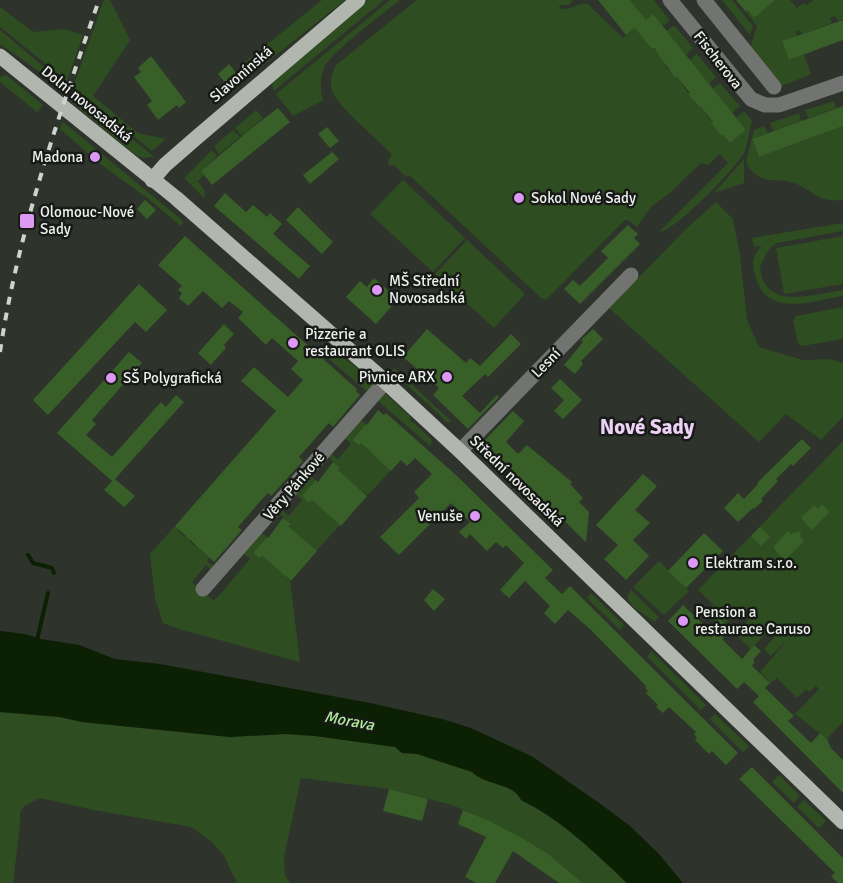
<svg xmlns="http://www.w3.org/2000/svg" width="843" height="883" font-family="Signika,sans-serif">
  <rect width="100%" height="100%" fill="#2e332c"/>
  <g fill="#2e4d20">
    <path d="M104 0H110L130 40 93 96 138 133 166 139 152 151 73 87Z"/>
    <path d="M322 0H345L252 74 245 72 239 67Z"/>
    <path d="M368 0H384L274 91 272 85 275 78Z"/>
    <path d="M390 0H400C384 13 330 53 324 68 320 77 320 91 323 100L293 116 276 94Z"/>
    <path d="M417 0H573L569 5H560L559 8C571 12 575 2 588 4L623 38 637 27C646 43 656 50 667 64L665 66 675 78 677 77 698 107 700 106 722 136 723 135 730 143 746 130 736 118 744 111 752 121C749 131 748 144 744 153 736 168 673 233 659 232L728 163 720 154 708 165 701 163 671 192 651 207 637 227 628 220H625L546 300 540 297 409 175 406 177 395 166 389 165 388 161 392 155C378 139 340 109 333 93 329 83 331 74 336 65Z"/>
    <path d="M630 0H654L670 21 662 26 653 15 646 20Z"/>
    <path d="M722 0H732L753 26 750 35Z"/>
    <path d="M772 0H790L797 8 804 3 806 5 814 0H843V19L838 21 835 16 830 18 832 23 802 34 800 30 796 32 811 74 777 88 750 48 757 26 746 12 748 10 754 17 773 2Z"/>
    <path d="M0 7 33 32 65 29 83 35 67 81 0 27Z"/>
    <path d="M673 26H675L693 48 686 55 666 31Z"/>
    <path d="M0 30 66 85 64 89 0 44Z"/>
    <path d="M697 54 716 77 709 84 689 60Z"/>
    <path d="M6 75 43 105 37 112 0 82V77Z"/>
    <path d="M720 83 740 106 732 113 712 89Z"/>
    <path d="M73 91 152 155 153 157 143 158 134 154 70 101Z"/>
    <path d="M834 101 836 108 808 118 805 110Z"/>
    <path d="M256 110 263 118 242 136 235 128Z"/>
    <path d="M799 113 801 121 773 131 770 123Z"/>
    <path d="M63 122 182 220 183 223 181 226 146 197 99 163 60 129Z"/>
    <path d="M764 126 768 133 752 139 759 157 843 126V200C815 203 813 188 790 182 781 179 770 182 762 178 754 175 748 168 746 161L754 130Z"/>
    <path d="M233 130 240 137 219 154 214 146Z"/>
    <path d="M212 150 217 156 201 171 204 175 198 181 205 191 204 198 184 178Z"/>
    <path d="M744 159V183L714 193Z"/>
    <path d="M403 180 465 238 433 272 370 214Z"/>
    <path d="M716 202 733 219 740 255 747 320 759 347 803 360 831 359 843 363V417L821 440 786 414 759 442 609 308 686 229Z"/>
    <path d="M843 223V231L777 243 769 249 760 266C763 312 814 294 843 290V296C811 301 766 319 755 275 751 264 753 254 762 246L754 247 752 238Z"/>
    <path d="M843 236V284L784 294 776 248Z"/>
    <path d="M467 240 525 294 494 328 435 274Z"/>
    <path d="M843 307V339L802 346 798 343 793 321 796 316Z"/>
    <path d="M334 353 351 363 374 382 369 393 329 359Z"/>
    <path d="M394 368 451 421 448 423 392 371Z"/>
    <path d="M384 393 410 416 411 422 414 423 432 440 430 446 377 400Z"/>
    <path d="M360 419 366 424 352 440 358 446 363 441 365 447 370 452 373 450 391 470 368 495 336 473 340 468 328 457 331 453 338 459 351 444 345 438Z"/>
    <path d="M843 441V722L827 739 795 714 819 689 816 686 809 692 806 689 797 698 777 678 771 683 760 672 787 640 771 656 764 649 777 634 771 628 751 649 736 635 749 619 739 610 725 624 717 622 713 619 712 620 705 613 713 604 698 590Z"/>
    <path d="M311 476 316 481 303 497 309 503 314 498 315 503 321 508 323 506 327 509 325 511 340 525 316 551 286 529 290 524 279 513 281 510 289 516 302 500 295 494Z"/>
    <path d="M175 526H177L181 529 179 532 185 537 187 535 191 538 189 541 195 546 197 544 201 547 199 549 205 554 207 552 211 555 207 561 213 566 222 556 225 558 213 571 206 565 192 582 214 601 250 559 243 553 261 532 267 537 253 553 260 559 264 554 266 560 272 564 274 562C276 570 279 572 287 574L285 576 290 581 300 662 179 629 163 623 155 599 150 554Z"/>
    <path d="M659 561 689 591 664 615 633 587Z"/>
    <path d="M631 590 659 617 654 622C645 613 632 610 627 597Z"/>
    <path d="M591 593 624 625 620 630 587 598Z"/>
    <path d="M651 651 706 705 701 710 647 657Z"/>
    <path d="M0 712 60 717 82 722 230 737 285 734 315 736 395 747 402 753 417 754 473 772C485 785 512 782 521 800 562 820 594 852 627 883H583L547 853 496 824 452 805 389 789 301 778 284 857 285 875 290 883H237L224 856 212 842 191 827 94 810 40 798 24 806 20 813V825L13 883H0Z"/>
    <path d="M715 714 749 746 743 752 710 719Z"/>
    <path d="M779 775 800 796 794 803 772 782Z"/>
    <path d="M804 800 826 821 819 828 797 807Z"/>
  </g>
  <path fill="#0c2004" d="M0 631 25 634 41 639 79 645 115 659 160 664 370 703 442 719 471 728 533 757 602 805 630 826 659 854 683 883H627C594 852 562 820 521 800 513 782 487 787 472 772L417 754 402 753 395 747 315 736 285 734 230 737 82 722 60 717 0 712Z"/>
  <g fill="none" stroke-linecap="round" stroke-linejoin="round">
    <g stroke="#0c2004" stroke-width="4">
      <path d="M28 555 33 563 52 568 54 573"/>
      <path d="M37 640 48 593"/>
    </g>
  </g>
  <g fill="#385f27">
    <path d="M598 0H630L646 20 653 14 746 130 730 143 723 135 722 136 711 123 713 122 700 106 699 107 688 94 690 93 677 77 675 78 654 48 652 49 635 28 626 35Z"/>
    <path d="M736 0H775L754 18 748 10 746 12Z"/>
    <path d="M843 20V40L789 60 782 41Z"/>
    <path d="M151 56 186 102 179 108 177 105 158 120 147 105 152 101 134 77 141 72 138 68Z"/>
    <path d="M229 64 241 79 230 89 218 74Z"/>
    <path d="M843 106V126L759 157 752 139Z"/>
    <path d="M278 108 290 122 212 185 201 171 253 127Z"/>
    <path d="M327 127 339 141 330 148 318 134Z"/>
    <path d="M332 152 339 159 310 184 303 175Z"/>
    <path d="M225 193 246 212 253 205 267 217 270 213 282 224 273 234 310 266 299 279 214 206Z"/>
    <path d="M145 200 156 210 147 219 137 209Z"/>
    <path d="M298 207 333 242 322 254 286 220Z"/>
    <path d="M628 225 638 234 634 238 640 244 580 304 564 289 573 280 580 286 608 258 601 251Z"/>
    <path d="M185 236 357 389 356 391 360 395 333 427 329 423 299 457 303 461 271 496 268 493 257 505 238 527 242 530 214 562 175 526 276 411 241 381 254 367 288 397 303 380 291 369 298 361 272 338 266 345 238 318 243 312 229 301 222 308 203 291 188 306 179 298 182 293 178 290 182 286 158 265Z"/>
    <path d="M374 278 398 299 376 324 346 297 360 281 367 287Z"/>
    <path d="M139 284 167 310 146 332 135 322 48 415 33 400Z"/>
    <path d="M224 324 234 334 224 345 226 348 211 365 198 353Z"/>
    <path d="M427 329 466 363 470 358 480 366 511 334 521 344 488 377 485 374 462 396 480 413 497 395 499 397 468 429 433 395 439 388 403 357Z"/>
    <path d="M593 329 603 339 581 361 583 364 575 374 564 365 583 342 581 340Z"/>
    <path d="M129 352 142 363 92 420 96 424 86 435 112 457 161 402 166 407 176 395 184 402 115 479 135 496 124 507 104 490 112 481 57 433Z"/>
    <path d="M560 379 582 400 563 419 554 411 564 400 551 388Z"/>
    <path d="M378 410 384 415 386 413 456 475 553 570 545 578 562 594 570 586 738 753 726 765 712 751 709 754 695 740 697 738 694 734 696 732 669 707 663 713 656 707 658 705 646 693 648 691 645 688 646 686 590 629 568 610 555 624 544 613 550 606 525 581 509 598 500 590 524 563 506 545 503 548 496 542 487 551 470 534 466 539 459 532 470 522 451 503 399 555 380 537 419 498 414 492 432 474 415 458 407 466 401 460 391 471 361 443 359 446 352 440 366 424 367 425Z"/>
    <path d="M513 411 524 421 506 442 518 454 527 445 572 482 570 484 583 498 579 502 589 512 586 542 483 442Z"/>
    <path d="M802 439 811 448 793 466 791 464 776 479 778 481 761 499 763 501 754 509 753 508 738 522 724 508 738 493 744 499 758 484 757 483Z"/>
    <path d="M333 462 340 468 338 470 367 496 341 526 312 500 309 503 302 496 316 480 318 482Z"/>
    <path d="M643 474 657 486 635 510 650 523 633 540 649 556 626 580 604 559 618 545 596 525Z"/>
    <path d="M822 504 830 512 812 530 801 518 814 505 818 509Z"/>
    <path d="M283 518 291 524 288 526 317 551 291 581 262 556 260 559 253 553 267 537 268 538Z"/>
    <path d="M760 527 770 537 761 546 751 536Z"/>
    <path d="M788 531 791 534 801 531 800 536 804 541 784 561 773 547Z"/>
    <path d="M704 533 723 551 686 588 668 571Z"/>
    <path d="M433 589 445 599 434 611 424 600Z"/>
    <path d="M683 605 709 630 720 619 731 629 722 639 742 659 754 645 761 651 753 660 755 662 752 666 770 683 765 688 794 716 788 721 811 743 820 733 827 739 831 748 843 760V793L753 702 759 696 744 682 737 689 668 621Z"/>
    <path d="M752 767 843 858V883H838L831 876 835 873 739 779Z"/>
    <path d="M389 789 428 799 422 821 383 811Z"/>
    <path d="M463 810 492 822 520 837 547 853 583 883H559L513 851 495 883H476L465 877 486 837 458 824Z"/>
  </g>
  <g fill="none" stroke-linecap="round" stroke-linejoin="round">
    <g stroke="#717470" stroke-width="15">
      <path d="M670 0 751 99 765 105H779L843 83"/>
      <path d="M704 0 774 87"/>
      <path d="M460 451 631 275"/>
      <path d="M203 589 385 382"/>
    </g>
    <g stroke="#b1b6af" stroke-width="15">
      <path d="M0 56 176 198 378 375 460 451 843 822"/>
      <path d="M152 180 165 165 196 138 358 0"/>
    </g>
    <path stroke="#cfd3ce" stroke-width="4" stroke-dasharray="8 8" stroke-linecap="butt" d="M0 352C18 231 59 116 99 0"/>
  </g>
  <g fill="#dc99f4" stroke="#171a16" stroke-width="2">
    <circle cx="95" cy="157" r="6"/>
    <circle cx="519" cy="198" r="6"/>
    <rect x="19" y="213" width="16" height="16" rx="3"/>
    <circle cx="377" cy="290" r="6"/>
    <circle cx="293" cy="343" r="6"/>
    <circle cx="447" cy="377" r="6"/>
    <circle cx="111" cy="378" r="6"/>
    <circle cx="475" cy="516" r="6"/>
    <circle cx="693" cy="563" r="6"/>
    <circle cx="683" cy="621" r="6"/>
  </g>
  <g text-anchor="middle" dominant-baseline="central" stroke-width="5" stroke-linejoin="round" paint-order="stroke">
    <g font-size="15" fill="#edf0ec" stroke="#171a16">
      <text transform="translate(718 60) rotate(52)">Fischerova</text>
      <text transform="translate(241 74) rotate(-41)">Slavonínská</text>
      <text transform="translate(87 104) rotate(39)">Dolní novosadská</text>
      <text transform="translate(546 363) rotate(-46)">Lesní</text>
      <text transform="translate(517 481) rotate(44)">Střední novosadská</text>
      <text transform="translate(294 486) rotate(-49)">Věry Pánkové</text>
    </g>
    <g font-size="15" fill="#edf0ec" stroke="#171a16" text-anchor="start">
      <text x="83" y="157" text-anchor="end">Madona</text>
      <text x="531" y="198">Sokol Nové Sady</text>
      <text x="40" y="212">Olomouc-Nové<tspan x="40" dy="17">Sady</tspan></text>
      <text x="389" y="281">MŠ Střední<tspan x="389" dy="17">Novosadská</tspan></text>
      <text x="305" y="334">Pizzerie a<tspan x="305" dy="17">restaurant OLIS</tspan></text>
      <text x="435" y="377" text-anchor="end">Pivnice ARX</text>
      <text x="123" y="378">SŠ Polygrafická</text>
      <text x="463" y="516" text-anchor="end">Venuše</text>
      <text x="705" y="563">Elektram s.r.o.</text>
      <text x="695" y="612">Pension a<tspan x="695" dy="17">restaurace Caruso</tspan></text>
    </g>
    <g font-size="16" font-style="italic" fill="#b2ed9b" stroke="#171a16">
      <text transform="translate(349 721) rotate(10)">Morava</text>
    </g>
    <g font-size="21" font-weight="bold" fill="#edd1f7" stroke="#171a16">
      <text x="647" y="427">Nové Sady</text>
    </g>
  </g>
</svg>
